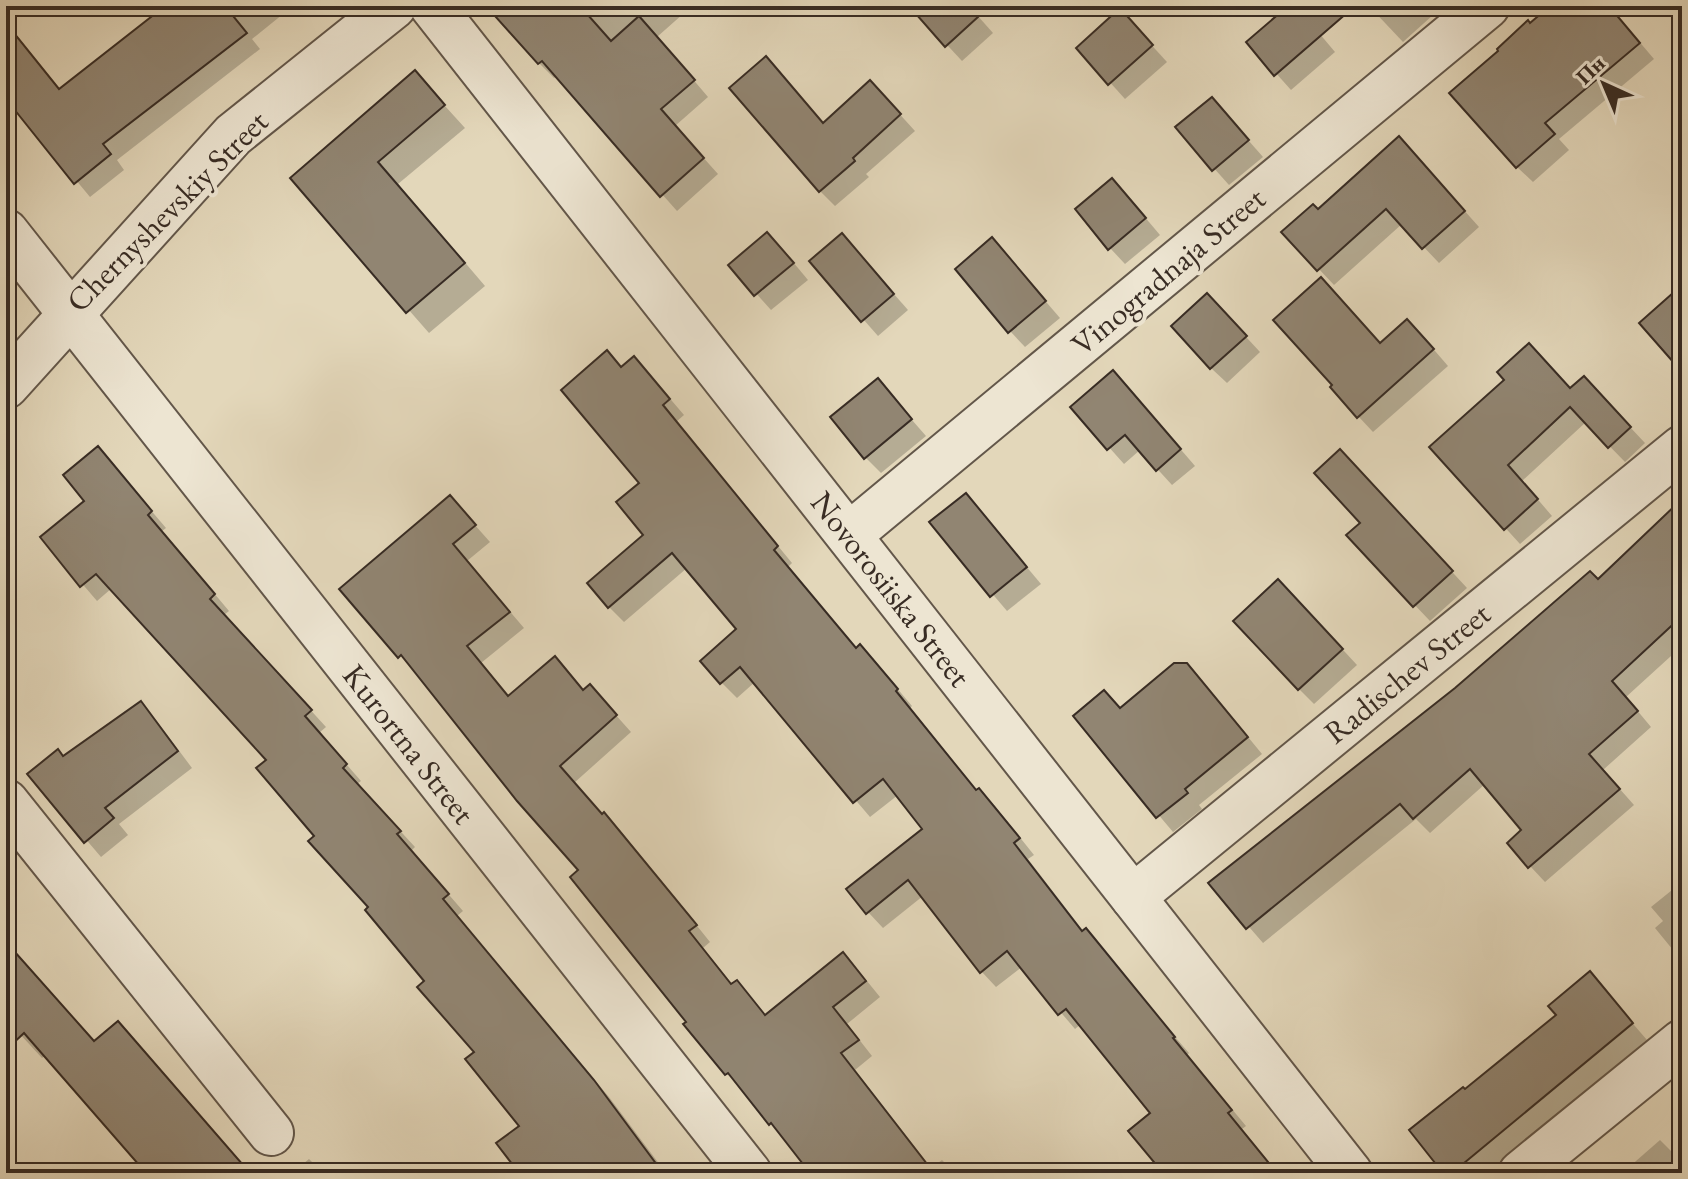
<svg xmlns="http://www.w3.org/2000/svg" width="1688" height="1179" font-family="'EB Garamond',serif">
  <rect width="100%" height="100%" fill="#e3d7ba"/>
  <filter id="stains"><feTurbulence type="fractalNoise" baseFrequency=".0025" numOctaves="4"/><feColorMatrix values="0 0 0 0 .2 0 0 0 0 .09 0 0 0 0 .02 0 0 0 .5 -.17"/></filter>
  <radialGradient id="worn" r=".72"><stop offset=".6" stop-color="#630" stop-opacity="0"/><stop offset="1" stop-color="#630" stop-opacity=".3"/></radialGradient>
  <g fill="#0003">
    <path d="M169 6H293L252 39 260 49 117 160 124 170 90 197 6 96V56L21 45 60 90Z"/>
    <path d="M493 6H692L657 37 708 97 675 126 718 174 677 211 557 76 554 78 539 63Z"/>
    <path d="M911 6H969L993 33 962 61Z"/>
    <path d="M1291 6 1308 20 1335 52 1291 90 1248 42Z"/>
    <path d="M1369 6H1443L1403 42Z"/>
    <path d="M1553 6H1609L1654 59 1559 139 1569 150 1533 182 1517 167 1501 51Z"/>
    <path d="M1135 27 1167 62 1125 99 1079 48Z"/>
    <path d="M415 73 465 128 398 184 485 286 429 333 293 178Z"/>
    <path d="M885 98 915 131 866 174 869 177 835 206 820 191 824 125Z"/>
    <path d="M1212 99 1263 157 1229 185 1178 128Z"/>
    <path d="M1414 154 1479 227 1439 263 1402 224 1334 285 1284 232Z"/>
    <path d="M1127 196 1160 235 1125 264 1110 248Z"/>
    <path d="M842 235 908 310 878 336 812 261Z"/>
    <path d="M992 239 1060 318 1025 347 1010 331Z"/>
    <path d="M783 250 808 280 771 310 731 265Z"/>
    <path d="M1222 311 1260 352 1227 383 1211 368Z"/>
    <path d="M1423 337 1448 366 1373 432 1358 416 1381 345Z"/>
    <path d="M623 369 649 374 684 415 676 422 792 563 788 567 857 649 875 662 912 706 910 708 977 792 979 790 995 806 1034 855 1028 859 1084 932 1189 1053 1187 1055 1246 1126 1242 1129 1278 1173H1166L1153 1113 1081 1024 1075 1029 1022 967 996 987 981 971 923 896 883 928 868 912 925 829 898 795 870 817 755 682 737 698 722 683 703 661 739 629 687 568 624 622 609 607 645 535 642 483Z"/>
    <path d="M878 381 926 436 881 473 865 457Z"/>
    <path d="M1128 388 1195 466 1172 485 1140 450 1124 464 1073 407Z"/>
    <path d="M1571 390 1599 394 1645 443 1625 462 1586 422 1522 481 1552 516 1520 544 1432 447Z"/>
    <path d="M98 448 166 528 162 531 229 611 224 615 326 727 319 733 361 781 357 784 415 847 411 851 463 911 457 916 609 1097 666 1173H521L522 1126 477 1053 427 981 316 836 269 760 112 588 97 601 43 538 87 502Z"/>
    <path d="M1355 467 1467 588 1430 621 1349 536 1363 523Z"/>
    <path d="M966 495 1041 584 1007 611 932 523Z"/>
    <path d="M450 497 490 542 467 561 524 628 481 663 509 697 555 659 585 692 605 703 631 732 574 783 603 816 604 815 620 830 710 942 703 948 733 985 736 983 767 1016 843 954 858 970 880 997 847 1024 872 1056 855 1070 931 1168 942 1160 955 1173H811L743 1088 727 1074 580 870 415 672 342 589Z"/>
    <path d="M1682 502V646L1626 697 1651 727 1603 770 1634 805 1545 882 1530 866 1524 830 1485 784 1430 833 1416 819 1263 943 1211 883 1599 582Z"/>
    <path d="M1294 597 1357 665 1314 704 1299 689Z"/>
    <path d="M1202 681 1262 754 1199 805 1202 809 1173 832 1076 717 1121 710Z"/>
    <path d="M140 704 156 720 192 768 119 824 128 835 101 857 30 774 64 759Z"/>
    <path d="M1682 882V961L1655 928 1663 921 1651 907Z"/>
    <path d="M6 945 96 1043 118 1024 250 1173H150L46 1055 42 1058 6 1019Z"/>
    <path d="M1590 974 1647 1040 1486 1173H1446L1465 1092 1559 1016Z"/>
    <path d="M1660 1140 1682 1162V1173H1632L1628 1168Z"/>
    <path d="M309 1159 323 1173H292Z"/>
  </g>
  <g fill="#918572" stroke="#382c24" stroke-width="2">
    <path d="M165 6H225L247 33 103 144 111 154 74 184 6 99V23L59 89Z"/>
    <path d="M486 6H580L611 41 639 16 695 80 661 109 704 158 660 197 542 61 538 64Z"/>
    <path d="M909 6H990L945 47Z"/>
    <path d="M1288 6H1355L1274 76 1246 42Z"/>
    <path d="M1550 6H1609L1640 43 1545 123 1555 134 1516 168 1449 93 1498 51 1497 49 1528 20 1530 23Z"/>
    <path d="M1120 8 1153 45 1108 85 1076 48Z"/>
    <path d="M766 56 823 123 870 80 901 114 853 158 855 161 819 192 729 88Z"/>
    <path d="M415 70 445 105 378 162 465 263 406 313 290 178Z"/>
    <path d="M1212 97 1249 140 1212 171 1175 127Z"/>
    <path d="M1399 136 1465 211 1422 249 1386 209 1317 271 1281 232 1313 204 1318 209Z"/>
    <path d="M1112 178 1146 218 1108 250 1075 209Z"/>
    <path d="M767 232 794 263 754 296 728 265Z"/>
    <path d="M842 233 894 294 861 322 809 261Z"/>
    <path d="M992 237 1046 301 1008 333 955 269Z"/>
    <path d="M1321 277 1380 343 1407 319 1434 349 1357 418 1330 387 1332 385 1273 320Z"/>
    <path d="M1682 285V372L1639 323Z"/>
    <path d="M1207 293 1247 336 1210 369 1171 326Z"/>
    <path d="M1529 343 1570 388 1584 376 1631 427 1608 448 1570 407 1508 465 1538 499 1504 530 1429 447 1504 380 1497 372Z"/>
    <path d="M607 350 621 367 634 356 670 399 663 405 778 546 774 550 856 648 860 644 898 689 896 691 976 790 979 788 1020 838 1014 843 1082 931 1086 928 1175 1037 1173 1038 1232 1110 1228 1113 1277 1173H1163L1128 1131 1150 1113 1066 1009 1058 1015 1007 951 980 973 908 880 866 914 846 889 922 829 883 779 853 803 740 667 720 684 700 661 736 629 672 553 608 608 587 583 643 535 616 502 639 483 561 390Z"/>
    <path d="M1113 370 1181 449 1156 471 1125 435 1107 450 1070 407Z"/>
    <path d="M878 378 912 419 864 459 830 417Z"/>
    <path d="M98 446 152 511 148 515 215 594 210 599 312 710 305 716 347 764 343 768 401 831 397 834 449 894 443 899 594 1080 663 1173H519L496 1143 519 1126 465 1059 474 1052 417 987 424 981 365 910 368 907 308 841 314 836 256 768 266 760 96 574 80 587 40 537 84 501 63 475Z"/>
    <path d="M1340 449 1453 571 1413 607 1346 535 1360 523 1314 473Z"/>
    <path d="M966 493 1027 567 990 597 929 522Z"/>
    <path d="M450 495 476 525 453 544 510 612 467 646 508 696 555 656 583 690 590 684 617 715 560 766 602 814 604 812 697 925 689 931 731 984 737 980 765 1015 843 952 866 981 833 1007 859 1040 841 1053 934 1173H810L771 1123 769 1125 728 1073 725 1075 683 1024 686 1022 570 877 578 870 517 801 401 655 398 658 339 589Z"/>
    <path d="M1682 499V616L1612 681 1638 711 1589 754 1620 789 1528 868 1507 843 1521 830 1470 769 1413 819 1400 804 1246 929 1208 883 1455 688 1590 571 1598 579Z"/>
    <path d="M1278 579 1343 649 1298 690 1233 621Z"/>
    <path d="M1174 663H1187L1248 737 1185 789 1188 793 1156 818 1073 716 1104 690 1120 708Z"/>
    <path d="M141 701 178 751 105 808 114 818 84 843 27 774 58 749 63 756Z"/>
    <path d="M6 942 94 1041 118 1021 250 1173H146L24 1033 6 1050Z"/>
    <path d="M1590 971 1633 1023 1452 1173H1443L1409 1130 1463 1087 1465 1089 1556 1015 1548 1006Z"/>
  </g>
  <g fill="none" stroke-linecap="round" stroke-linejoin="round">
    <defs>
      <g id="minor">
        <path d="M432 6 1350 1173"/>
        <path d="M6 232 749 1173"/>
        <path d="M6 386 233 135 394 6"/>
        <path d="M849 535 1487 6"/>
        <path d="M6 802 271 1133"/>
        <path d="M1133 897 1682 448"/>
        <path d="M1521 1173 1682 1042"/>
      </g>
    </defs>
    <use href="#minor" stroke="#63574a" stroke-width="48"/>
    <use href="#minor" stroke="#ede5d2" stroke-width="44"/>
  </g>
  <g text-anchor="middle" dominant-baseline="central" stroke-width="8" stroke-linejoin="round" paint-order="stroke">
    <g font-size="32" fill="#382c24" stroke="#ede5d2">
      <text transform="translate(167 211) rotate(-45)">Chernyshevskiy Street</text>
      <text transform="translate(1168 271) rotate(-40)">Vinogradnaja Street</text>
      <text transform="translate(891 589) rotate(52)">Novorosiiska Street</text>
      <text transform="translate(1407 673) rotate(-39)">Radischev Street</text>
      <text transform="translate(409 744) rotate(52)">Kurortna Street</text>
    </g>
  </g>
  <rect width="1688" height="1179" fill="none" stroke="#e3d7ba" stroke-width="32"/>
  <rect x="8" y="8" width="1672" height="1163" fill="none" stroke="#382c24" stroke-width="4"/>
  <rect x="16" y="16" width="1656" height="1147" fill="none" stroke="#382c24" stroke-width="2"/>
  <g transform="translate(1604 84) rotate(316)" stroke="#ede5d2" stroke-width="6" paint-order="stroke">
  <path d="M0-6L14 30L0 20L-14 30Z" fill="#382c24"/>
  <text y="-12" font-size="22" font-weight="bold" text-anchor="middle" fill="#382c24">Пн</text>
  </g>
  <rect width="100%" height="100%" filter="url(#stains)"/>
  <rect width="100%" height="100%" fill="url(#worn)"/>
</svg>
